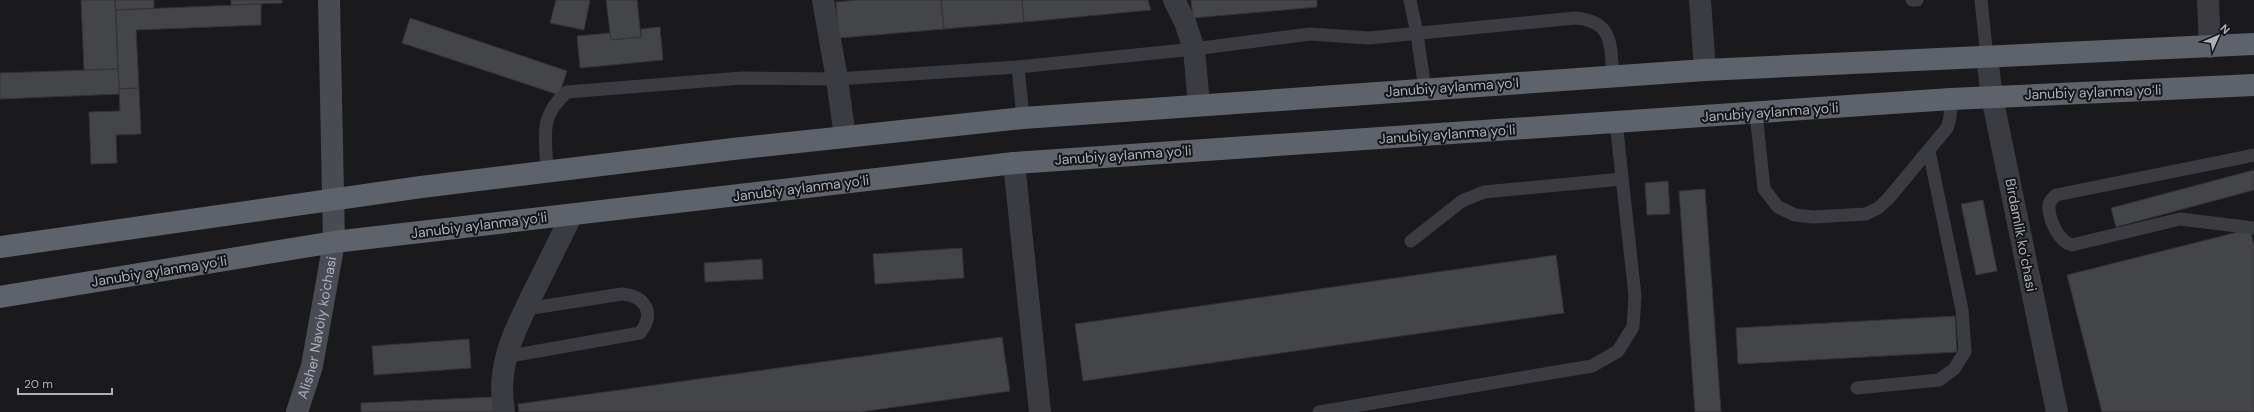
<svg xmlns="http://www.w3.org/2000/svg" width="2254" height="412" font-family="'DM Sans',sans-serif">
  <rect width="100%" height="100%" fill="#1a1a1c"/>
  <g fill="#444549" stroke="#343438">
    <path d="M81 0H115L118 69 84 70Z"/>
    <path d="M115 0H154V8L116 10Z"/>
    <path d="M231 0H282V3L231 5Z"/>
    <path d="M556 0H590L584 30 550 23Z"/>
    <path d="M606 0H637L641 37 611 40Z"/>
    <path d="M858 0H941L944 29 839 38 836 2Z"/>
    <path d="M941 0H1022L1024 22 944 29Z"/>
    <path d="M1022 0H1148L1151 10 1024 22Z"/>
    <path d="M1191 0H1317V7L1193 18Z"/>
    <path d="M261 4V25L136 30 139 88 119 89 116 10Z"/>
    <path d="M410 18 567 71 559 95 402 43Z"/>
    <path d="M660 27 663 60 580 68 577 36 610 33 611 40 641 37V29Z"/>
    <path d="M118 69 120 94 0 99V73Z"/>
    <path d="M139 88 141 134 116 135 117 163 91 164 89 112 120 111 119 89Z"/>
    <path d="M2254 170V190L2116 227 2111 208Z"/>
    <path d="M1668 181 1670 214 1647 215 1645 183Z"/>
    <path d="M1705 189 1721 412H1695L1679 191Z"/>
    <path d="M1983 200 1997 271 1976 275 1961 204Z"/>
    <path d="M2250 229 2254 246V412H2102L2067 275Z"/>
    <path d="M962 248 964 278 875 284 873 254Z"/>
    <path d="M1556 255 1564 313 1083 381 1075 324Z"/>
    <path d="M762 259 763 279 705 282 704 263Z"/>
    <path d="M1955 316 1957 352 1738 364 1736 328Z"/>
    <path d="M1002 337 1010 391 860 412H519L518 404Z"/>
    <path d="M469 339 471 368 374 375 372 346Z"/>
    <path d="M494 397V412H361V403Z"/>
  </g>
  <g fill="none" stroke-linecap="round" stroke-linejoin="round">
    <g stroke="#3b3c42" stroke-width="13">
      <path d="M1410 0 1417 34 1425 89"/>
      <path d="M1912 0H1917"/>
      <path d="M1981 0 1987 57"/>
      <path d="M1018 67 1023 118"/>
      <path d="M1756 113 1764 189 1778 207 1795 215 1813 217 1866 214 1878 208 1888 199 1947 128 1950 118 1951 99"/>
      <path d="M2254 155 2056 195C2053 198 2050 200 2049 205 2048 219 2059 242 2072 245L2180 219 2254 228"/>
      <path d="M547 171C546 137 538 117 567 92L742 78 837 79 1018 67 1194 49 1310 34 1369 38 1575 18C1614 21 1610 45 1613 76"/>
      <path d="M1411 241 1462 201 1484 192 1622 179"/>
      <path d="M505 357 640 333C656 313 645 296 622 294L526 309"/>
      <path d="M1857 388 1939 380 1954 369 1965 352 1962 310 1929 151"/>
      <path d="M1319 412 1592 366 1618 351 1633 327 1635 296 1616 122"/>
    </g>
    <g stroke="#3b3c42" stroke-width="22">
      <path d="M823 0 837 79 845 137"/>
      <path d="M1174 0 1185 22 1194 49 1199 105"/>
      <path d="M1700 0 1705 70"/>
      <path d="M2208 0 2210 47"/>
      <path d="M1987 57 1992 97 2057 412"/>
      <path d="M1014 163 1040 412"/>
      <path d="M504 412C496 365 514 332 534 291 547 266 559 240 572 215"/>
    </g>
    <path stroke="#494b52" stroke-width="22" id="s1" d="M297 412 312 366 334 242 329 0"/>
    <g stroke="#5e626a" stroke-width="22">
      <path d="M0 247 421 187 733 149 1023 118 1705 70 2254 44"/>
      <path d="M0 297 334 242 1014 163 1951 99 2254 85"/>
    </g>
  </g>
  <g text-anchor="middle" dominant-baseline="central" stroke-width="4" stroke-linejoin="round" paint-order="stroke">
    <g font-size="14" fill="#acb1bc" stroke="#151517">
      <text transform="translate(1452 87) rotate(-4)">Janubiy aylanma yoʻl</text>
      <text transform="translate(2093 92) rotate(-2)">Janubiy aylanma yoʻli</text>
      <text transform="translate(1770 112) rotate(-4)">Janubiy aylanma yoʻli</text>
      <text transform="translate(1447 134) rotate(-4)">Janubiy aylanma yoʻli</text>
      <text transform="translate(1123 155) rotate(-4)">Janubiy aylanma yoʻli</text>
      <text transform="translate(801 188) rotate(-7)">Janubiy aylanma yoʻli</text>
      <text transform="translate(479 225) rotate(-7)">Janubiy aylanma yoʻli</text>
      <text transform="translate(2021 235) rotate(79)">Birdamlik koʻchasi</text>
      <text transform="translate(159 271) rotate(-9)">Janubiy aylanma yoʻli</text>
      <text stroke="none"><textPath href="#s1" startOffset="87">Alisher Navoiy ko'chasi</textPath></text>
    </g>
  </g>
  <g transform="translate(2218 36) rotate(45)" stroke="#151517" stroke-width="3" paint-order="stroke">
  <path d="M0-3L7 15L0 10L-7 15Z" fill="#acb1bc"/>
  <text y="-6" font-size="11" font-weight="bold" text-anchor="middle" fill="#acb1bc">N</text>
  </g>
  <path d="M18 388v6h94v-6" fill="none" stroke="#acb1bc" stroke-width="2"/>
  <text x="24" y="388" font-size="12" fill="#acb1bc" stroke="#151517" stroke-width="3" paint-order="stroke">20 m</text>
</svg>
